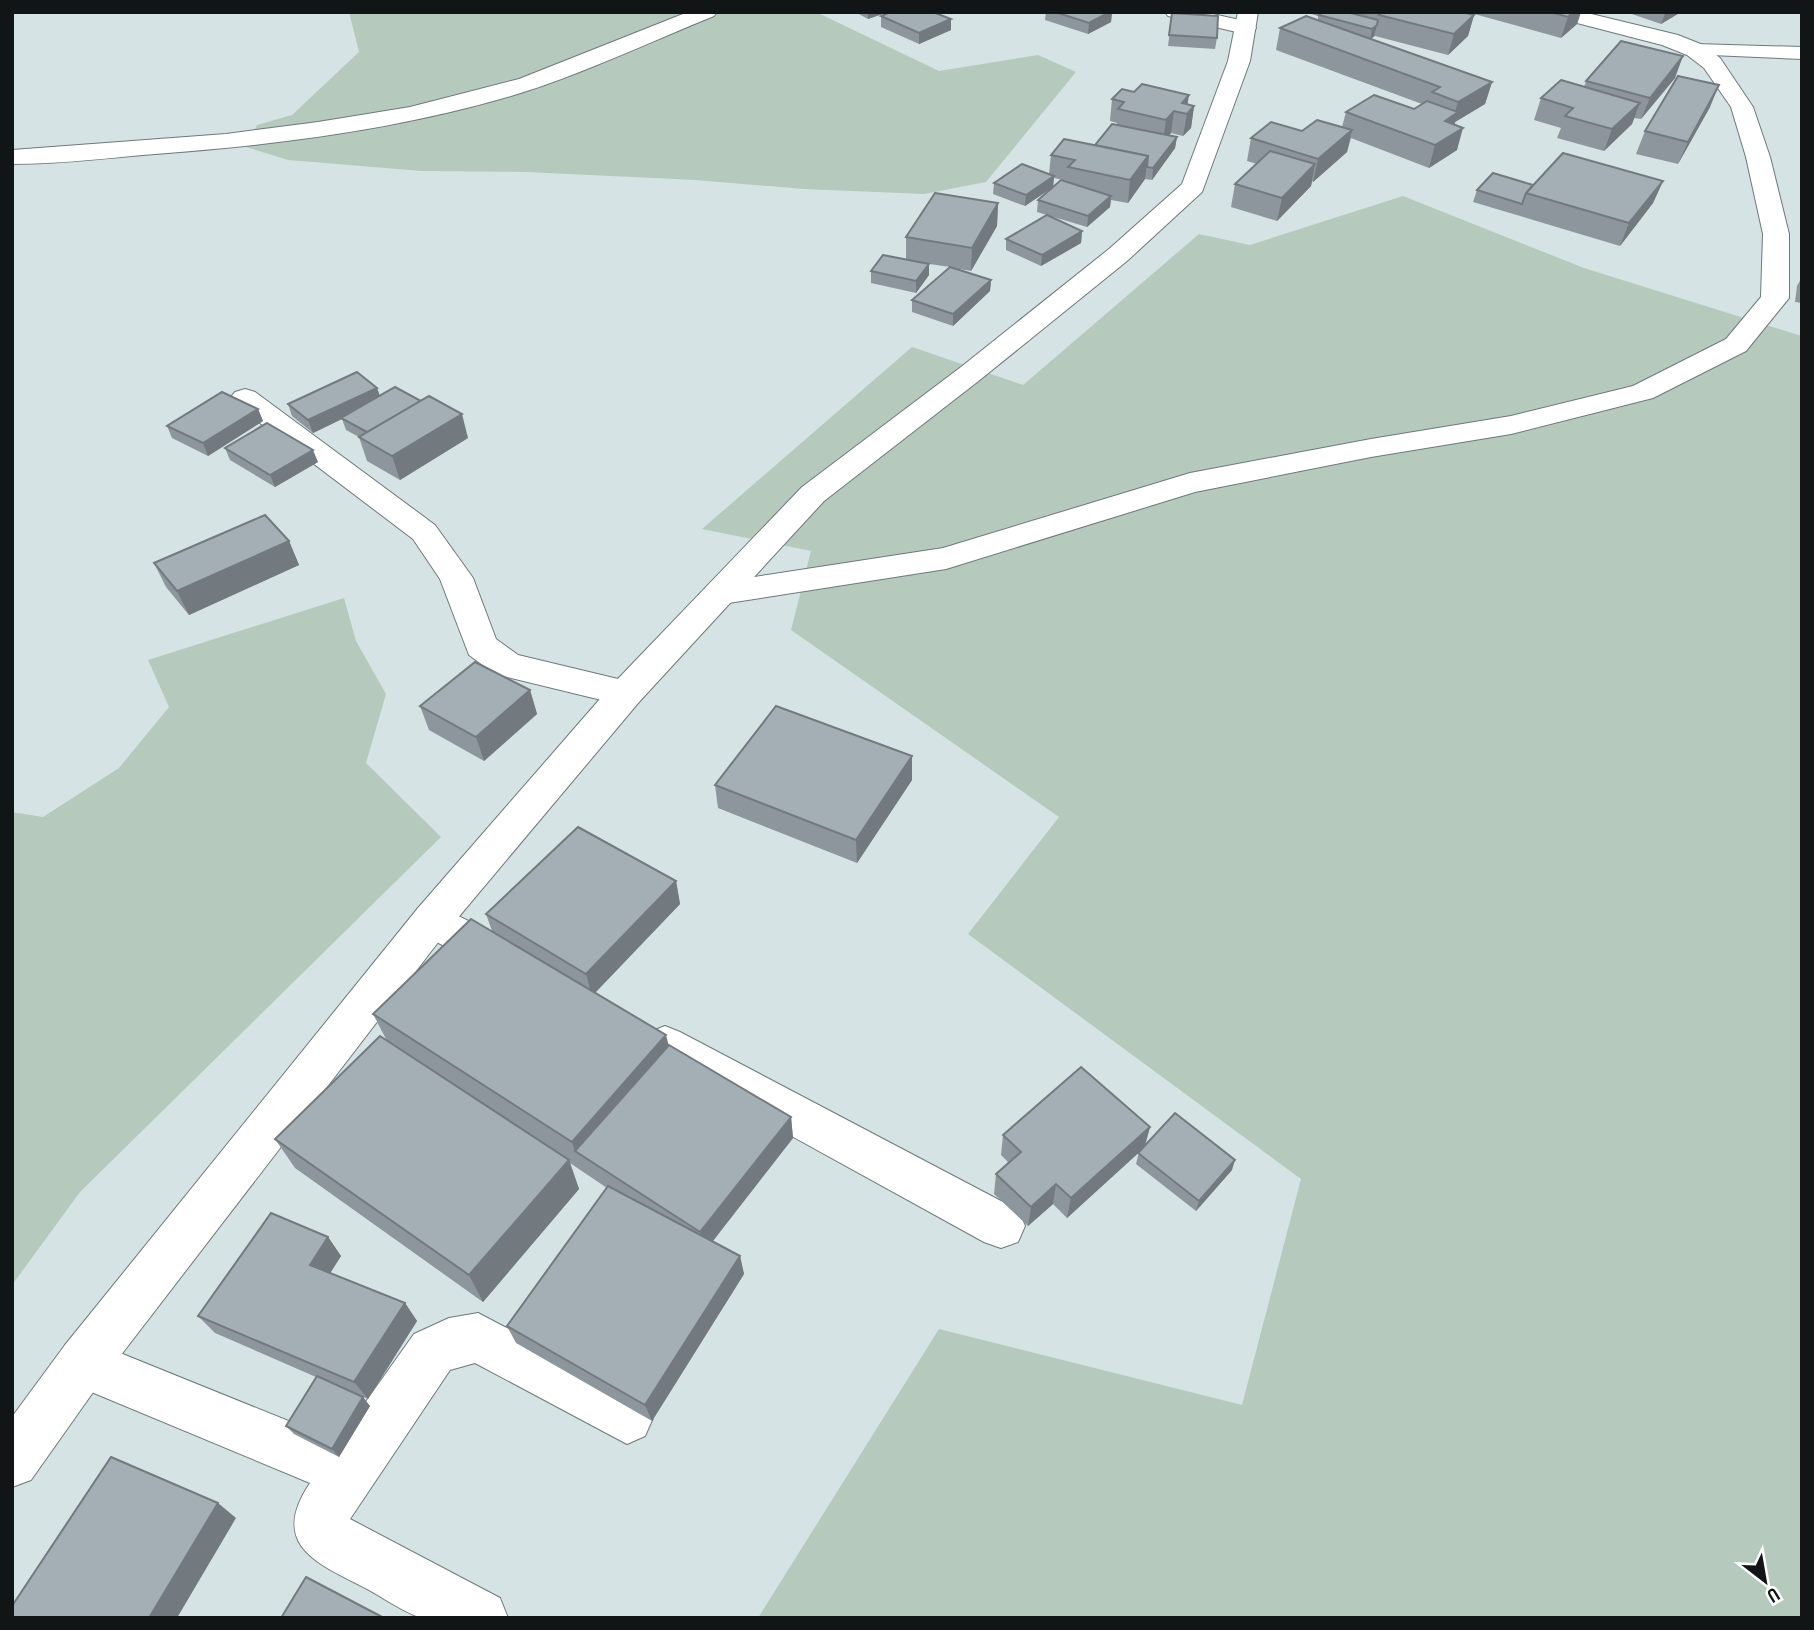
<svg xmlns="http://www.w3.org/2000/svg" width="1814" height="1630" font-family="'PT Sans Narrow',sans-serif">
  <rect width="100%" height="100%" fill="#d5e3e4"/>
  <g fill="#b5cabd">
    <path d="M349 12H816L939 71 1038 55 1076 72 986 182 924 194 804 189 696 180 526 172 421 171 288 160 246 147 257 125 292 115 359 52Z"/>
    <path d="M1403 196 1584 268 1802 336V1618H758L939 1329 1242 1405 1301 1179 968 934 1059 817 791 630 811 551 702 529 912 347 1023 385 1199 234 1250 245Z"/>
    <path d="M344 598 356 641 386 694 366 763 441 837 80 1192 12 1285V812L43 817 119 768 169 707 148 660Z"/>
  </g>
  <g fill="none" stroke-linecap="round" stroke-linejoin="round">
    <defs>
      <path id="lane" d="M1695 44 1802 47V59L1688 54 1686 50 1688 46Z"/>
      <g id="street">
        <path d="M688 12H717L714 16C647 43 581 75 511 96 396 130 275 145 155 154 108 158 60 164 12 164V150L226 134 318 122 410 107 519 79Z"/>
        <path d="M1165 12H1204L1253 23 1256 28 1253 33 1245 34 1168 16Z"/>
        <path d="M1547 12H1583L1678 35 1703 45 1720 58 1753 107 1770 157 1789 234V298L1746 351 1653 398 1511 434 1371 457 1195 492 946 569 722 604 710 601 705 593 710 585 722 582 943 548 1190 473 1371 439 1511 416 1633 386 1726 339 1761 297 1763 234 1746 157 1731 107 1704 68 1687 55 1662 45 1550 16Z"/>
        <path d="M245 389 255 392 435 525 473 578 496 639 518 655 639 684 644 693 639 702 626 706 507 677 495 674 469 655 440 579 413 539 235 404 230 398 235 392Z"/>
        <path d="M432 903 519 946 525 958 519 970 504 975 489 970 418 932 412 920 418 908Z"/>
        <path d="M665 1026 680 1032 1018 1210 1025 1226 1018 1242 1001 1248 984 1242 650 1058 643 1045 650 1032Z"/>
        <path d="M478 1313 645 1400 653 1418 645 1436 627 1444 475 1363 450 1370 350 1519 500 1598 508 1618C487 1618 439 1622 422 1618 405 1613 385 1599 369 1590 321 1565 267 1547 310 1483L65 1381 58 1363 65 1345 83 1338 338 1441 414 1334 449 1318Z"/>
      </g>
      <path id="secondary" d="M1238 12H1258L1250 61 1202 192 1127 261 981 379 824 501 639 702 446 932 101 1381 31 1480 12 1487V1417L65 1345 418 908 613 684 802 487 961 367 1109 249 1182 184 1228 61Z"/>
    </defs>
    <use href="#lane" stroke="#6d797a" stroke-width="2"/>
    <use href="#street" stroke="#6d797a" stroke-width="2"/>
    <use href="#secondary" stroke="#6d797a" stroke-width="2"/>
    <use href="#lane" fill="#fff" fill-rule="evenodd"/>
    <use href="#street" fill="#fff" fill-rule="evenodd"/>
    <use href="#secondary" fill="#fff" fill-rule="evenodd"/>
  </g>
  <g fill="#8d969c">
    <path d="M855 12H888L868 19Z"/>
    <path d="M1046 12H1112L1111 22 1088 34 1045 20Z"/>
    <path d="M1305 12H1581L1577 24 1561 38 1467 12V14L1474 15 1468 36 1448 55 1375 36 1371 39 1492 82 1485 104 1455 122 1457 150 1429 168 1351 138 1347 152 1313 182 1312 181 1311 186 1277 221 1231 207 1235 184 1257 164 1247 161 1251 138 1342 127 1346 112 1414 109 1422 104 1276 50 1280 28 1318 20V16Z"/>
    <path d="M1626 12H1681L1661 24Z"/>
    <path d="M1172 13 1217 38 1215 49 1168 46Z"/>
    <path d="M881 16 951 19V30L919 44 881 27Z"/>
    <path d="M1675 78 1641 119 1634 118 1632 124 1604 151 1557 138 1561 128 1534 120 1541 98 1584 87 1586 81Z"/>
    <path d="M1112 99 1187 104 1194 106 1191 128 1183 136 1171 133 1169 135 1177 137 1175 148 1152 180 1145 179 1128 203 1111 200 1110 207 1087 227 1037 212 1038 200 1067 182V181L1054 178 1053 187 1025 206 993 194 994 183 1049 174 1051 155 1095 145 1117 125V123L1110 121Z"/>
    <path d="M1710 107 1678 164 1636 154 1645 131Z"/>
    <path d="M1663 181 1653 203 1620 246 1473 202 1477 190 1533 185Z"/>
    <path d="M998 203 997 226 971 271 953 268 991 280 990 291 953 326 912 312V300L950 267 923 263 929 264V275L916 293 871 283V271L906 259V237Z"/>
    <path d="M1082 231 1081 243 1041 266 1006 250V239Z"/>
    <path d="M1802 277V303L1795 302 1797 286Z"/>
    <path d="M377 388 380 396 468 438 400 480 367 461 359 437 346 430 342 419 313 433 292 416 288 404Z"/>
    <path d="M258 409 263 421 208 456 172 438 167 426Z"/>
    <path d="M225 448 318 462 275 487 230 460Z"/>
    <path d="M289 541 299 565 189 615 166 587 154 563Z"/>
    <path d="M530 690 537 714 484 761 429 730 420 706Z"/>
    <path d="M912 756V780L857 863 718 808 715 785Z"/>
    <path d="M676 881 680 904 595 993 669 1045 791 1117 793 1138 713 1241 740 1256 744 1274 652 1421 516 1343 507 1326 607 1188 570 1163 579 1189 483 1302 295 1168 275 1139 387 1041 373 1014 492 931 486 914Z"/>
    <path d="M1150 1127 1145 1146 1232 1170 1196 1211 1136 1164 1139 1152 1067 1218 1053 1204 1028 1226 994 1194 996 1174 1009 1163 1001 1155 1003 1135Z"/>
    <path d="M328 1237 341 1256 330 1273 405 1303 417 1321 368 1399 344 1389 370 1406 339 1457 294 1434 286 1426 316 1377 215 1333 198 1316Z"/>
  </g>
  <g fill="#737a7f">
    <path d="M868 12H888L868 19Z"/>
    <path d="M1110 12H1112L1111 22 1088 34 1089 23Z"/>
    <path d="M1573 12H1581L1577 24 1561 38 1568 17Z"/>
    <path d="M1668 12H1681L1661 24 1665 14Z"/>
    <path d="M1474 15 1468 36 1448 55 1454 34Z"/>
    <path d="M951 19V30L919 44V33Z"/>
    <path d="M1377 25 1374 36 1370 40 1372 29Z"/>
    <path d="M1683 56 1675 78 1641 119 1650 98Z"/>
    <path d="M1492 82 1485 104 1455 122 1451 134 1445 121 1454 115 1458 102Z"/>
    <path d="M1719 85 1710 107 1678 164 1688 142Z"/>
    <path d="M1189 95 1186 114 1182 103Z"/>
    <path d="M1640 103 1632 124 1604 151 1612 129Z"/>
    <path d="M1194 106 1191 128 1183 136 1187 114Z"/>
    <path d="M1174 111 1171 133 1163 142 1166 120Z"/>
    <path d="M1463 128 1457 150 1429 168 1435 145Z"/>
    <path d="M1352 130 1347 152 1313 182 1318 159Z"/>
    <path d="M1177 137 1175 148 1152 180 1153 168Z"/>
    <path d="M1148 156 1145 179 1128 203 1130 180Z"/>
    <path d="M1315 164 1311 186 1277 221 1282 198Z"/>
    <path d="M1054 176 1053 187 1025 206 1026 195Z"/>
    <path d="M1663 181 1653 203 1620 246 1629 223Z"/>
    <path d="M1111 196 1110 207 1087 227 1088 216Z"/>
    <path d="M998 203 997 226 971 271 972 248Z"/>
    <path d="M1082 231 1081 243 1041 266 1042 255Z"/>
    <path d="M929 264V275L916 293V281Z"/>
    <path d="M991 280 990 291 953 326V314Z"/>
    <path d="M377 388 381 400 313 433 308 420Z"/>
    <path d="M258 409 263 421 208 456 203 443Z"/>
    <path d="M462 414 468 438 400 480 392 456Z"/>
    <path d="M313 450 318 462 275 487 270 475Z"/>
    <path d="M289 541 299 565 189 615 177 591Z"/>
    <path d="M530 690 537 714 484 761 476 737Z"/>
    <path d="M912 756V780L857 863 856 840Z"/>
    <path d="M676 881 680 904 592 996 586 974Z"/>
    <path d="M666 1035 674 1066 575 1151 572 1142Z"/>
    <path d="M791 1117 793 1138 705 1251 700 1232Z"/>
    <path d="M1150 1127 1144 1148 1067 1218 1071 1198Z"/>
    <path d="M569 1160 579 1189 483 1302 469 1275Z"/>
    <path d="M1235 1160 1232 1170 1196 1211 1199 1201Z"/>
    <path d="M1056 1184 1053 1204 1028 1226 1031 1207Z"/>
    <path d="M328 1237 341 1256 324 1283 310 1265Z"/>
    <path d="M740 1256 744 1274 652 1421 645 1405Z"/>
    <path d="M405 1303 417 1321 368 1399 354 1382Z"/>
    <path d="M363 1397 370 1406 339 1457 332 1449Z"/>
    <path d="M218 1503 236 1518 177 1618H149Z"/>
  </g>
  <g fill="#a4afb5" stroke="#737a7f" stroke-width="2">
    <path d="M891 12H933L951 19 919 33 881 16Z"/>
    <path d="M1055 12H1110L1089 23Z"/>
    <path d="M1322 12H1347L1378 20 1377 25 1372 29 1319 15Z"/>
    <path d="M1382 12H1462L1474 15 1454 34 1379 15Z"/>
    <path d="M1550 12H1573L1568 17Z"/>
    <path d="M1172 13 1218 16 1217 38 1169 35Z"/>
    <path d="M1306 16 1492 82 1458 102 1432 92 1440 87 1280 28Z"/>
    <path d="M1621 41 1683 56 1650 98 1586 81Z"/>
    <path d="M1678 76 1719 85 1688 142 1645 131Z"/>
    <path d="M1561 80 1640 103 1612 129 1565 116 1573 108 1541 98Z"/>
    <path d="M1142 84 1189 95 1182 103 1194 106 1187 114 1174 111 1166 120 1118 109 1124 102 1112 99 1122 89 1134 92Z"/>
    <path d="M1374 95 1414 109 1427 101 1458 112 1445 121 1463 128 1435 145 1346 112Z"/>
    <path d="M1317 120 1352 130 1318 159 1251 138 1271 122 1302 131Z"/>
    <path d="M1112 124 1177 137 1153 168 1147 167 1148 156 1095 145Z"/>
    <path d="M1064 139 1148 156 1130 180 1068 167 1075 160 1051 155Z"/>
    <path d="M1270 151 1315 164 1282 198 1235 184Z"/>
    <path d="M1563 153 1663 181 1629 223 1526 193Z"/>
    <path d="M1022 164 1054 176 1026 195 994 183Z"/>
    <path d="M1493 173 1533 185 1526 193 1522 204 1477 190Z"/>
    <path d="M1061 180 1111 196 1088 216 1038 200Z"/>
    <path d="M935 193 998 203 972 248 906 237Z"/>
    <path d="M1047 215 1082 231 1042 255 1006 239Z"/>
    <path d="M883 255 929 264 916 281 871 271Z"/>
    <path d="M950 267 991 280 953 314 912 300Z"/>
    <path d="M357 372 377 388 308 420 288 404Z"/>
    <path d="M395 387 421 401 367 432 341 418Z"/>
    <path d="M222 392 258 409 203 443 167 426Z"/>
    <path d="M429 396 462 414 392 456 359 437Z"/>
    <path d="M267 423 313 450 270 475 225 448Z"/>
    <path d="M265 515 289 541 177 591 154 563Z"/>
    <path d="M475 662 530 690 476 737 420 706Z"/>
    <path d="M776 706 912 756 856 840 715 785Z"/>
    <path d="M578 827 676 881 586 974 486 914Z"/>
    <path d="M471 919 666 1035 572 1142 373 1014Z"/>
    <path d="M380 1036 569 1160 469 1275 275 1139Z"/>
    <path d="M669 1045 791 1117 700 1232 575 1151Z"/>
    <path d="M1081 1067 1150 1127 1071 1198 1056 1184 1031 1207 996 1174 1021 1152 1003 1135Z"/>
    <path d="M1175 1113 1235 1160 1199 1201 1138 1153Z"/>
    <path d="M608 1186 740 1256 645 1405 507 1326Z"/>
    <path d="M271 1213 328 1237 310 1265 405 1303 354 1382 198 1316Z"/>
    <path d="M317 1376 363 1397 332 1449 286 1426Z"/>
    <path d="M111 1457 218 1503 149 1618H12V1606Z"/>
    <path d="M306 1577 384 1618H281Z"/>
  </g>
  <rect width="1814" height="1630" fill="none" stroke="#111516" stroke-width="28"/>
  <g transform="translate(1765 1581) rotate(149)" stroke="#ffffff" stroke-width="5" paint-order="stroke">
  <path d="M0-5L12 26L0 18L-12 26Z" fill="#111516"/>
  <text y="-10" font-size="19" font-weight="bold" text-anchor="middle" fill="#111516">U</text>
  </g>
</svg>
